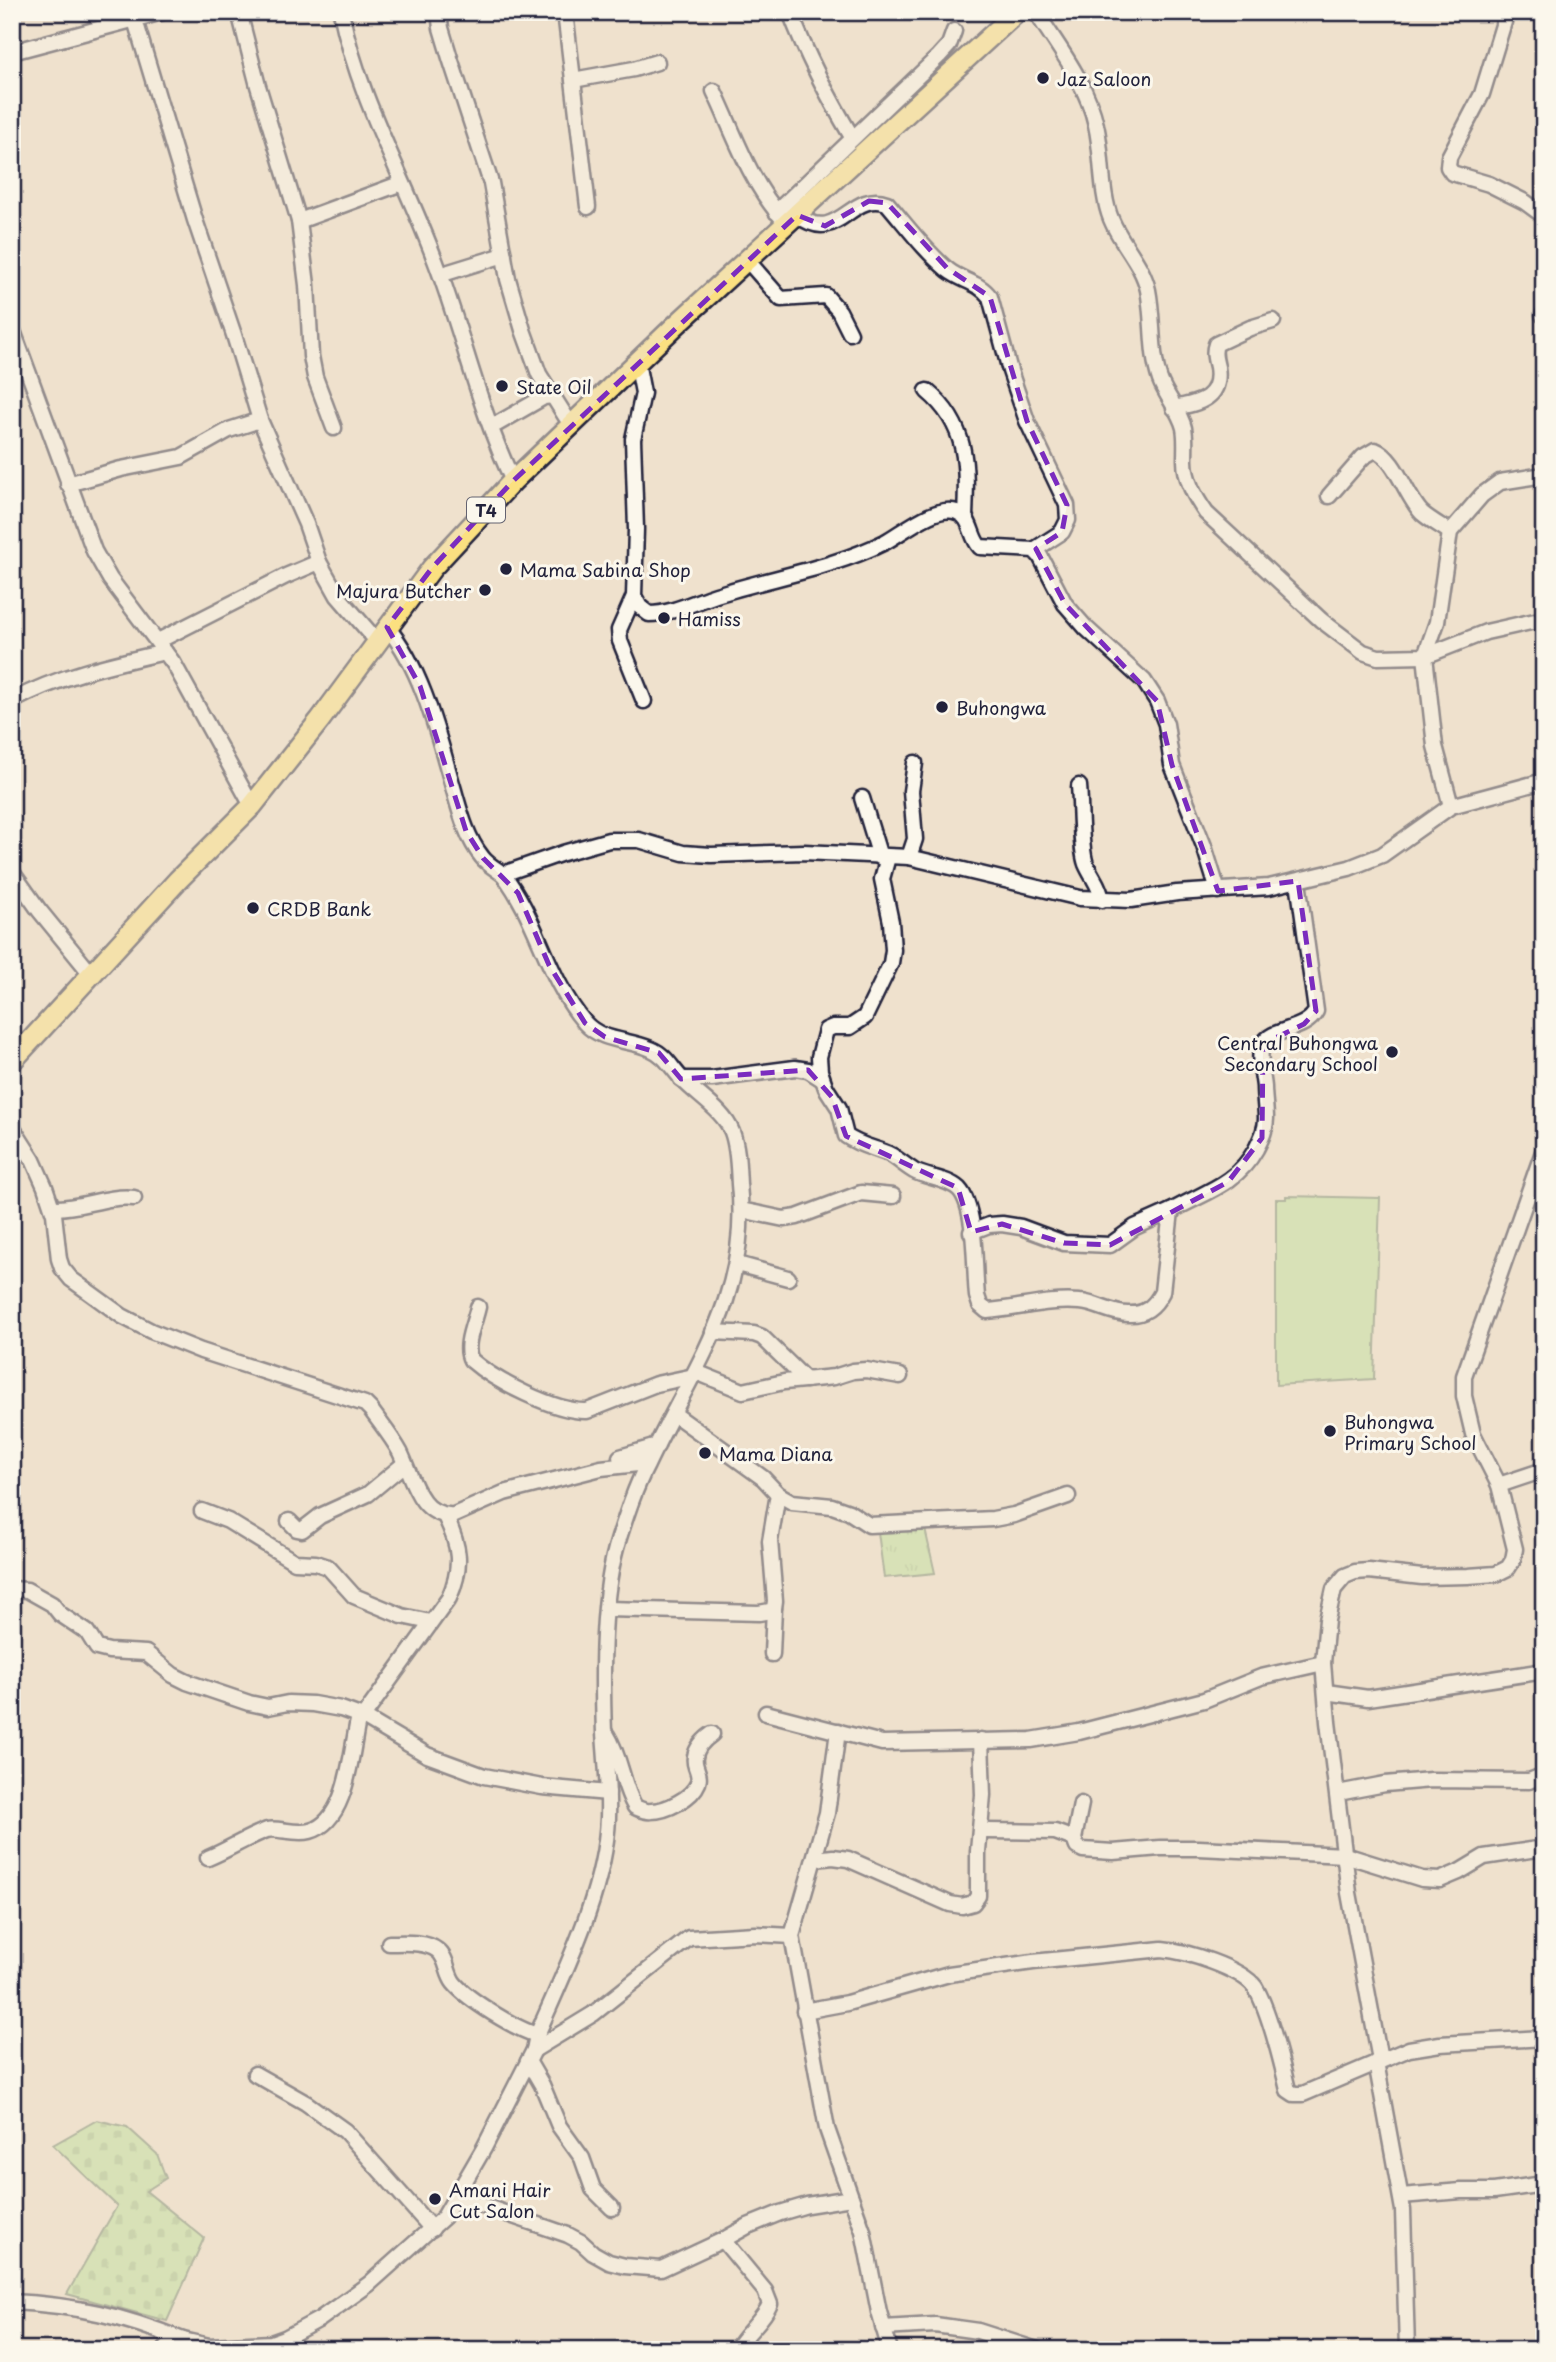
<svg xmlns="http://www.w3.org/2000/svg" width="1556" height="2362" font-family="'Playpen Sans',sans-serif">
  <defs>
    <pattern id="grass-tufts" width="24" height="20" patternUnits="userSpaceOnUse" patternTransform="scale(1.75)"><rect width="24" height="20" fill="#bce19b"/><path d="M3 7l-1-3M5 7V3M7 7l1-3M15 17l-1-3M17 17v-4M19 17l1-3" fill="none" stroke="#a1c186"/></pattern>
    <pattern id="cemetery-stones" width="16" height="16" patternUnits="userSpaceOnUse" patternTransform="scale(1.75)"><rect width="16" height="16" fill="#bce19b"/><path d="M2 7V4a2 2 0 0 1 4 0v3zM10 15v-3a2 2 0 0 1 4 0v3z" fill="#a1c186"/></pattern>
  </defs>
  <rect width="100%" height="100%" fill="#efe1cd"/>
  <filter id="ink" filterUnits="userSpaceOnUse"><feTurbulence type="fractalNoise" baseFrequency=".0143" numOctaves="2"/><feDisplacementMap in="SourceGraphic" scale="14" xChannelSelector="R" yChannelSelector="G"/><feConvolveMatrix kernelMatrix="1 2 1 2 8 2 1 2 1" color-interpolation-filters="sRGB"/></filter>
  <g filter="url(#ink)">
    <path fill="url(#grass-tufts)" stroke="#6f826b" stroke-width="2" d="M925 1529 935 1573 884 1578 878 1532Z"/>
    <path fill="url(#cemetery-stones)" stroke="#6f826b" stroke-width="2" d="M97 2120 127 2127 157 2154 166 2178 146 2191 204 2238 167 2321 67 2294 117 2206 53 2145Z"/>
    <path fill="#bce19b" stroke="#6f826b" stroke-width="2" d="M1286 1196 1380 1198 1374 1379 1276 1385V1199H1286Z"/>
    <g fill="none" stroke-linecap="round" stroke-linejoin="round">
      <defs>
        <g id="minor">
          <path d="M239 12 258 86 299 221 307 285 311 356 315 377 334 428"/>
          <path d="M341 12C359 100 404 177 435 260 463 333 479 410 513 481"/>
          <path d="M439 12 441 28 450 58 491 183 508 279 523 330 539 374 571 425"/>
          <path d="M565 12 588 207"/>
          <path d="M790 12C807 56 828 97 852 137"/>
          <path d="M1036 12C1058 47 1087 83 1096 125 1103 154 1100 192 1111 219 1121 244 1142 263 1148 290 1154 320 1150 351 1160 380 1166 396 1180 411 1184 428 1186 438 1185 449 1185 460 1185 480 1195 497 1206 513L1321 620 1363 652 1378 657 1425 656 1486 632 1544 619"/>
          <path d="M1507 12 1482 94 1449 157 1448 167 1452 173 1489 184 1525 202 1544 216"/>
          <path d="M135 20 195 220 234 335 260 420 306 524 319 562 338 596 376 640"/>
          <path d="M12 52 162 12"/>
          <path d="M573 80 634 69 657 62"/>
          <path d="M714 91C734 133 750 182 782 218"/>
          <path d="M776 212 939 56 949 45 954 31"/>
          <path d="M797 215C839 247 849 190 887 203 906 225 925 251 948 270 962 281 979 282 990 297L1010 371 1027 421 1067 505 1068 520 1062 532 1034 550"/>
          <path d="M299 221 402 183"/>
          <path d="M747 260 781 299 826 296 839 311 850 333"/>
          <path d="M449 272 504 255"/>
          <path d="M1543 315 1544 314"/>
          <path d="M12 328 94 551 110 579 174 664 252 806"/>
          <path d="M637 362 643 393 633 439 636 529 634 596 640 607 649 614C672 614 694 602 716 595 772 577 831 569 885 542 902 533 936 504 957 512 972 517 970 537 980 547L1034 550 1040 556 1065 604 1086 628 1144 681 1157 701 1166 724 1172 765 1204 846 1218 891"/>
          <path d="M927 391C969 426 967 467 965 517"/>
          <path d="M1174 408C1200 403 1222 398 1217 367 1215 359 1213 352 1216 344L1250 328 1273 321"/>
          <path d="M497 424 544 397 553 396"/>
          <path d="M68 484 121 469 181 457 229 430 260 420"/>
          <path d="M1329 496 1363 457 1375 450C1396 458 1406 497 1422 513 1430 520 1441 526 1450 532"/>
          <path d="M634 596 619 630 620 641 644 701"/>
          <path d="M387 627C422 668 438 735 453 787 460 811 466 837 482 857 487 864 496 869 503 874L563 853 609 840H639L683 853 711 855 804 852 909 857 1080 898 1131 900 1177 893 1269 887 1349 868 1382 855 1451 806 1544 781"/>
          <path d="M162 639 286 576 319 562"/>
          <path d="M12 701C61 675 112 664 165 652"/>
          <path d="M1079 786C1081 806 1080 848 1086 864 1092 878 1100 885 1102 900"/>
          <path d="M862 798 880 857"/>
          <path d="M1451 806 1435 746 1425 656 1437 622 1450 532 1482 495 1500 482 1544 475"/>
          <path d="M888 857 882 879 891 922 893 950 891 963 865 1017 850 1027H833L826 1030 819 1057 820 1071 826 1088 839 1108 846 1136C862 1147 876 1148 891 1155 899 1160 906 1166 914 1171 927 1178 947 1178 959 1189 977 1208 974 1270 977 1296L980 1305 987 1311C1018 1309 1048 1299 1080 1302 1096 1303 1112 1314 1128 1314 1145 1315 1155 1306 1162 1292L1171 1211C1204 1192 1236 1185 1256 1149 1261 1139 1266 1130 1266 1119 1266 1108 1264 1097 1264 1087 1263 1075 1257 1055 1263 1044 1273 1027 1305 1032 1316 1011L1298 881"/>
          <path d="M909 857 915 839 911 791 915 763"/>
          <path d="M12 872 39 910 92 975"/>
          <path d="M681 1079H712L795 1068 808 1070 822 1079"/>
          <path d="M12 1127 33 1160 45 1187 54 1214 59 1259 62 1268 71 1279 122 1316 151 1331 201 1351 365 1404 371 1410C381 1424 392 1437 400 1452 412 1476 419 1518 454 1515L504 1493 601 1468 647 1463"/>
          <path d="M53 1208C81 1209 106 1195 134 1198"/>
          <path d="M741 1210 784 1219 797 1217 861 1193 893 1196"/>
          <path d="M971 1232 989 1225 1002 1224 1021 1227 1064 1243 1110 1245 1135 1227 1171 1211"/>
          <path d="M737 1264 788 1278"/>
          <path d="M478 1307C475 1322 463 1346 471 1360 495 1381 555 1412 587 1411L656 1384 694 1376"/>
          <path d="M713 1332 754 1334 762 1337 806 1380"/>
          <path d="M696 1372 743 1391 784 1382 834 1377 853 1371 866 1370 900 1376"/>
          <path d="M674 1414 763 1478 778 1494 792 1502 832 1506 849 1512 869 1525 993 1519 1014 1515 1068 1496"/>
          <path d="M620 1457 657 1446"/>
          <path d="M1499 1485 1544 1470"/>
          <path d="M202 1511 228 1521 295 1562 316 1563 328 1567 354 1596 402 1616 430 1622"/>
          <path d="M289 1521 297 1529 302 1530 320 1516 368 1494 404 1464"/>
          <path d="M12 1589 27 1590 52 1604 60 1614 87 1632 97 1648 109 1651 146 1653 173 1675 187 1682 249 1703 268 1707 288 1703 313 1704 341 1709 363 1717 427 1755 484 1776 542 1787 608 1793"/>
          <path d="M607 1609 759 1613 770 1611 774 1608 775 1601 770 1541 778 1494"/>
          <path d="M772 1654 774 1608"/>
          <path d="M1326 1692 1368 1698 1544 1671"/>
          <path d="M766 1713 882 1743 1031 1740 1079 1732 1204 1700 1261 1677 1323 1663"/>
          <path d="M363 1717 449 1598C463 1566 460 1546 445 1516"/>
          <path d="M838 1731 827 1813 792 1936 827 2129 863 2231 879 2312 890 2350"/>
          <path d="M607 1735C621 1757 622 1785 635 1807 640 1809 645 1812 651 1811 667 1811 692 1798 698 1783 700 1776 698 1773 696 1767 691 1753 702 1741 712 1734"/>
          <path d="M1338 1793 1385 1784 1431 1780 1529 1781 1544 1775"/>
          <path d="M1081 1804 1074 1839 1077 1847 1083 1850 1113 1852 1160 1848H1199L1345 1855 1422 1879 1440 1880 1459 1872 1484 1857 1544 1848"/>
          <path d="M986 1831 1055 1832 1074 1839"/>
          <path d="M208 1858C228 1850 247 1837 267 1830 277 1827 295 1835 310 1831 349 1821 351 1747 359 1716"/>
          <path d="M815 1859 833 1857 848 1859 950 1904 962 1906 973 1903 978 1896V1851L983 1795 981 1740"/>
          <path d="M389 1943C404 1943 425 1941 437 1950 448 1958 446 1973 454 1983 468 2000 516 2029 537 2035"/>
          <path d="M804 2011 847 2003 949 1974 1033 1962 1162 1949C1185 1951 1241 1968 1255 1987 1268 2008 1282 2064 1288 2090L1294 2094H1303L1409 2049 1440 2044 1544 2038"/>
          <path d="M534 2050 593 2014 689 1938 755 1934 792 1936"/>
          <path d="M1380 2060 1349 1893 1328 1722 1323 1663 1327 1620 1334 1589 1345 1576 1355 1572 1369 1571 1422 1577 1468 1576 1496 1574 1508 1568 1513 1560 1515 1549 1499 1485 1473 1434 1464 1396V1376L1544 1149"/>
          <path d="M528 2061 542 2085 559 2126 582 2158 593 2189 612 2208"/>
          <path d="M1376 2062 1403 2210 1407 2350"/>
          <path d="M255 2074 306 2103 345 2131 432 2229"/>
          <path d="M1401 2196 1461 2191H1494L1544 2184"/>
          <path d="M456 2199 487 2207 568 2235 581 2242 593 2253 609 2262 625 2266 661 2269 723 2240 748 2226 780 2213 807 2205 851 2198"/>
          <path d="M723 2240 765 2291 770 2304C763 2321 745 2333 736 2350"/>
          <path d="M12 2302C76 2305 123 2316 183 2340"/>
          <path d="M883 2328 935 2325 978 2331 1037 2350"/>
          <path d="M165 2350 171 2344 183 2340 209 2346 271 2343 285 2338 320 2319 369 2284 444 2217 484 2148 534 2050 537 2035C566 1968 605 1891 608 1818 609 1790 606 1762 604 1733 602 1675 601 1594 619 1538 627 1513 635 1488 647 1465 692 1369 751 1296 739 1184 738 1167 738 1148 732 1132 724 1111 698 1096 683 1080 672 1069 666 1055 651 1049 629 1039 602 1042 585 1023 547 979 538 919 503 874"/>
        </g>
        <path id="highway" d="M12 1061 178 880 252 806 320 720 432 568 513 481 675 326 1017 12"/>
      </defs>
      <use href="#minor" stroke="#22223b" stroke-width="19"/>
      <use href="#highway" stroke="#22223b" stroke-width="24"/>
      <use href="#minor" stroke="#fbf7ec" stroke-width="14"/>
      <use href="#highway" stroke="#fbe080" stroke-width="19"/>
    </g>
  </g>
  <path d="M0 0H1556V2362H0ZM869 201 887 203 947 268 990 297 1027 421 1067 505 1062 532 1036 549 1065 604 1157 701 1172 765 1218 891 1298 881 1316 1011 1304 1024 1263 1044 1262 1138 1228 1182 1110 1245 1064 1243 1002 1224 971 1232 958 1188 846 1136 832 1097 808 1070 681 1079 659 1053 605 1037 585 1023 549 965 518 893 483 858 466 831 420 686 387 627 432 568 513 481 797 215 825 226Z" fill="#efe1cd" fill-opacity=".55" fill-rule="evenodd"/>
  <path fill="none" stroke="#7b2cbf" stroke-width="5" stroke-dasharray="14 9" stroke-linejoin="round" d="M869 201 887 203 947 268 990 297 1027 421 1067 505 1062 532 1036 549 1065 604 1157 701 1172 765 1218 891 1298 881 1316 1011 1304 1024 1263 1044 1262 1138 1228 1182 1110 1245 1064 1243 1002 1224 971 1232 958 1188 846 1136 832 1097 808 1070 681 1079 659 1053 605 1037 585 1023 549 965 518 893 483 858 466 831 420 686 387 627 432 568 513 481 797 215 825 226Z"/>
  <g fill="#22223b" stroke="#fbf7ec" stroke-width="2.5">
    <circle cx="1043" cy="78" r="7"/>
    <circle cx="502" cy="386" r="7"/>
    <circle cx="506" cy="569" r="7"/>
    <circle cx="485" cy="590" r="7"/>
    <circle cx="664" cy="618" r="7"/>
    <circle cx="942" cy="707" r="7"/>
    <circle cx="253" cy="908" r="7"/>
    <circle cx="1392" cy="1052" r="7"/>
    <circle cx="1330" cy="1431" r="7"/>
    <circle cx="705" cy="1453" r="7"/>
    <circle cx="435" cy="2199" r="7"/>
  </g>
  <g text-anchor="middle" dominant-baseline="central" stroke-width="6" stroke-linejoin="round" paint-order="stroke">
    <rect fill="#fbf7ec" stroke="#636270" stroke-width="2" x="467" y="497.5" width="38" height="25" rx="5"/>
    <g font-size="16" font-weight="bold" fill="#22223b">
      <text x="486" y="510">T4</text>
    </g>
    <g font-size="18" fill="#22223b" stroke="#fbf7ec" text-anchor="start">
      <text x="1057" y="78">Jaz Saloon</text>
      <text x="516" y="386">State Oil</text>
      <text x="520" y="569">Mama Sabina Shop</text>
      <text x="471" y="590" text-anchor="end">Majura Butcher</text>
      <text x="678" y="618">Hamiss</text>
      <text x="956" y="707">Buhongwa</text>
      <text x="267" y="908">CRDB Bank</text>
      <text x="1378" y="1042" text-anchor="end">Central Buhongwa<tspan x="1378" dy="21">Secondary School</tspan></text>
      <text x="1344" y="1421">Buhongwa<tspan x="1344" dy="21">Primary School</tspan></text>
      <text x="719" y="1453">Mama Diana</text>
      <text x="449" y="2189">Amani Hair<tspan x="449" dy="21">Cut Salon</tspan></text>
    </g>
  </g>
  <rect width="1556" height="2362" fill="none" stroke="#fbf7ec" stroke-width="42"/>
  <rect x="21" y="21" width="1514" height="2320" fill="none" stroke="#22223b" stroke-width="2.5" filter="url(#ink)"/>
</svg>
